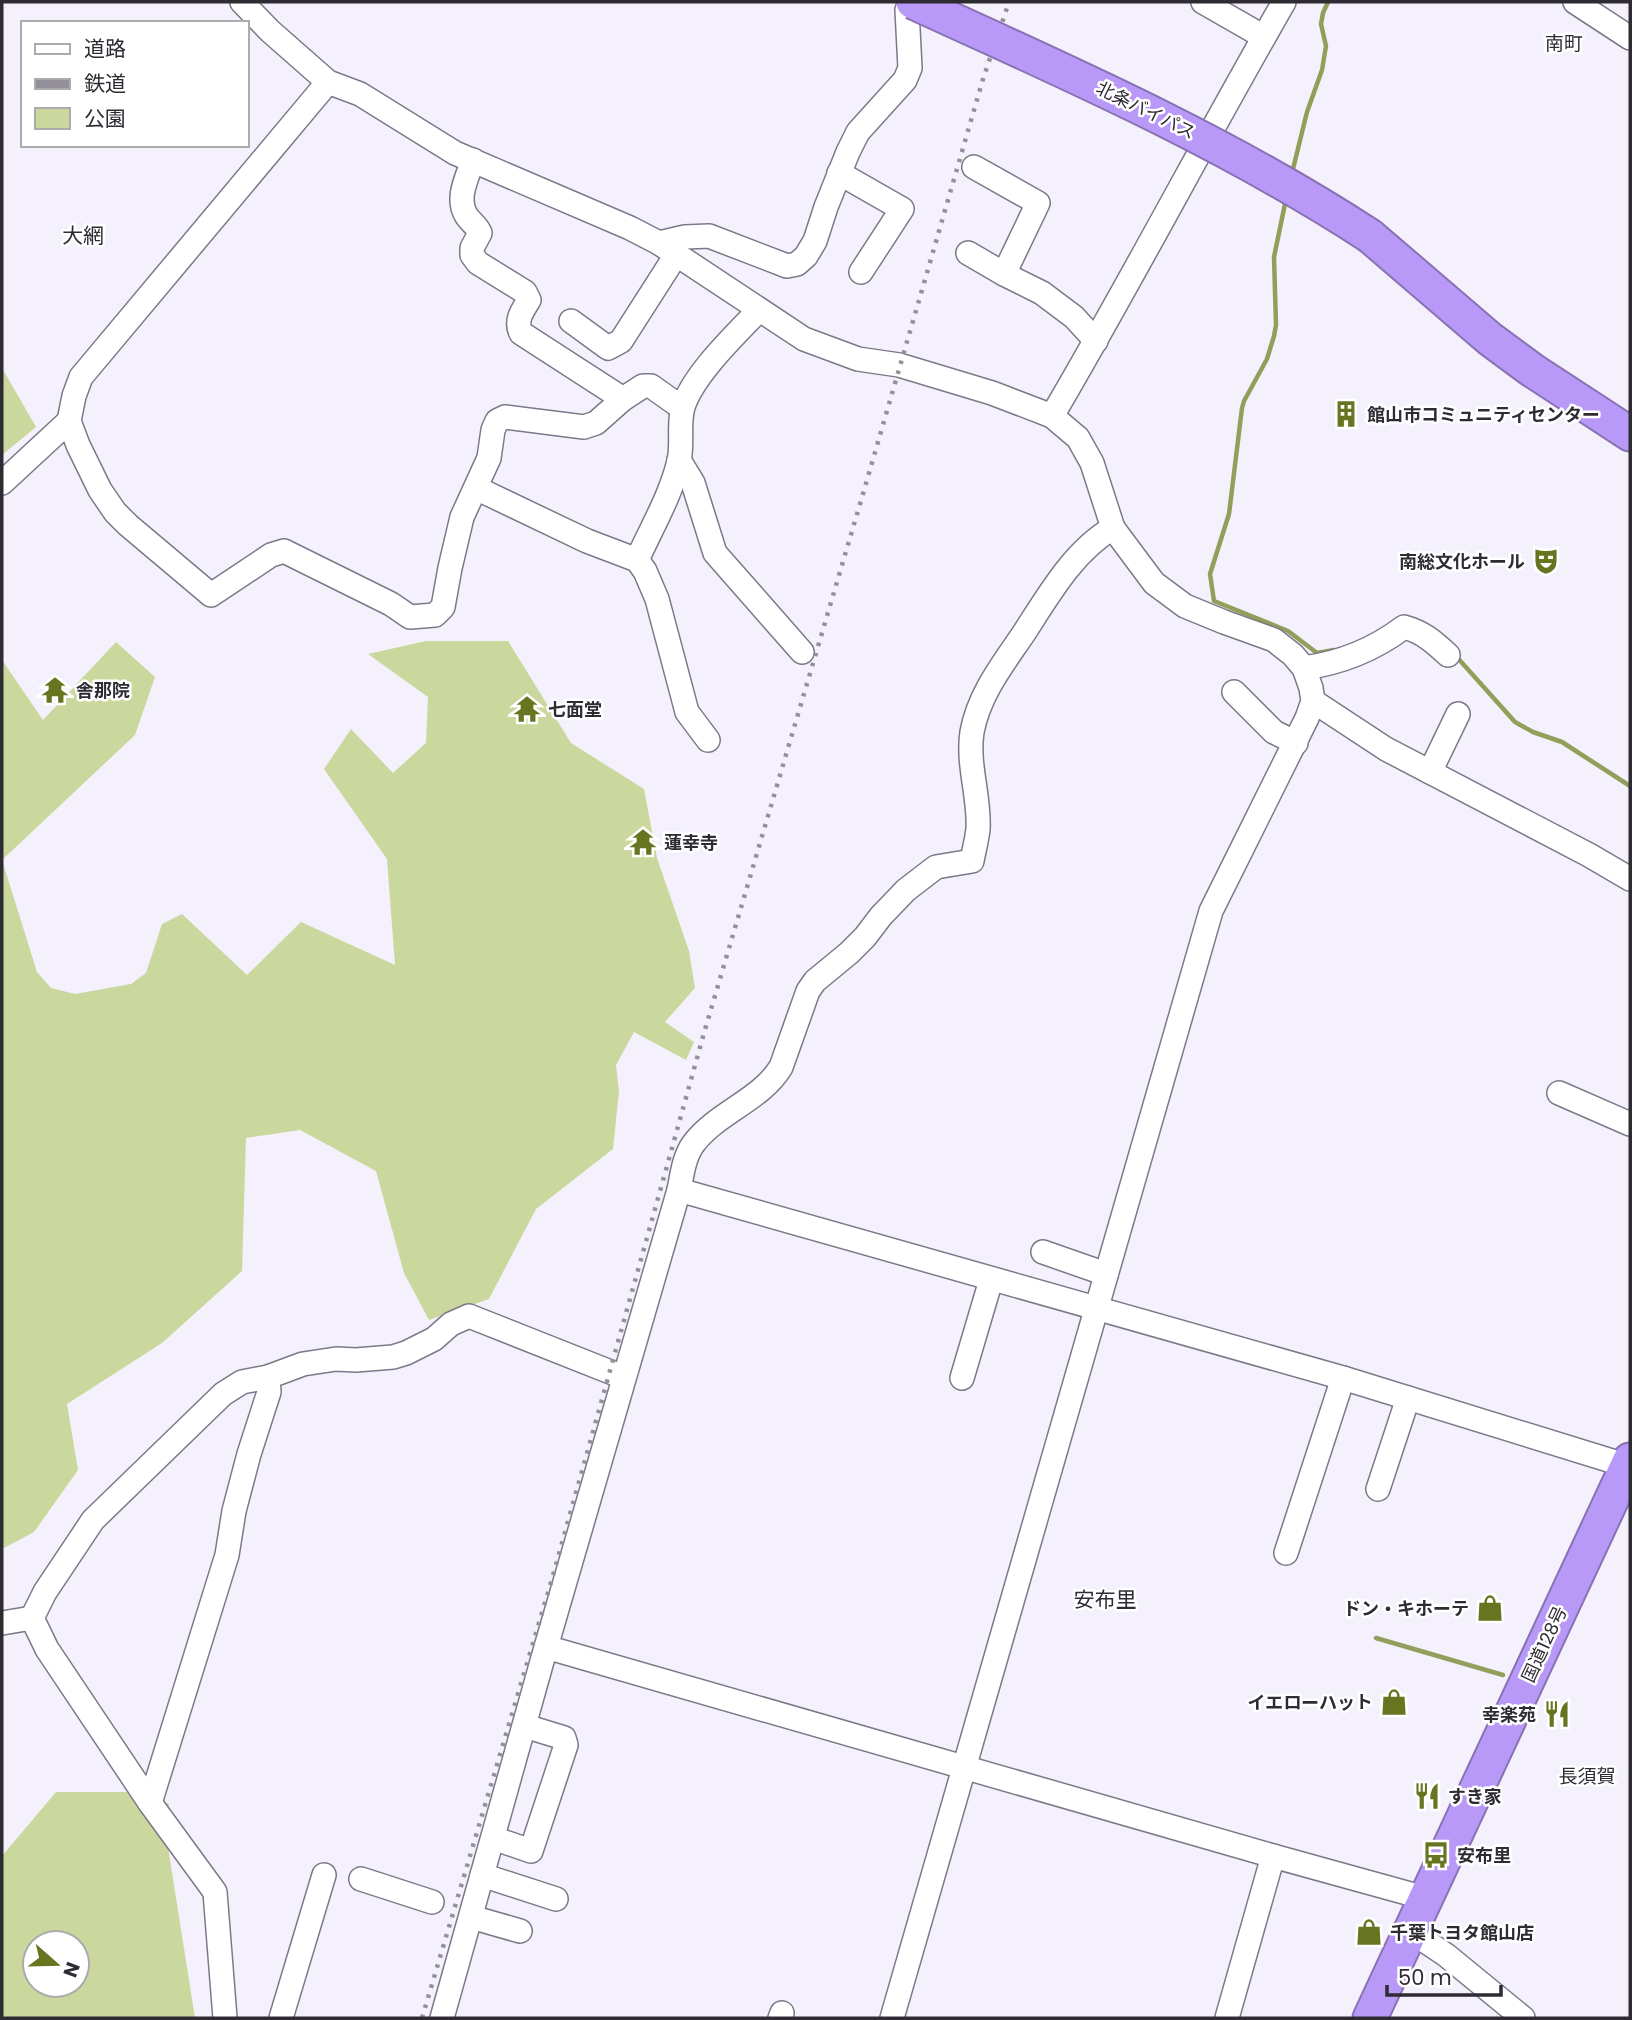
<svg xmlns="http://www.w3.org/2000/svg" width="1632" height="2020" font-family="Poppins,'Noto Sans JP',sans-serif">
  <rect width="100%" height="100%" fill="#f4f1fd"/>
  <g fill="#cad79d" fill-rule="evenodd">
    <path d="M2 368 36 427 2 455Z"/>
    <path d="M426 641H508L571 743 644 789 657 858 689 951 695 988 665 1022 694 1042 686 1060 634 1032 616 1065 619 1091 613 1149 536 1209 489 1299 429 1320 404 1273 376 1171 300 1130 246 1138 242 1271 162 1343 67 1404 78 1470 34 1532 2 1549V660L43 720 116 642 155 677 135 735 2 860 37 972 51 988 75 994 131 984 146 973 162 924 182 914 247 975 301 922 395 965 387 859 324 769 351 729 393 773 426 743 428 697 368 654Z"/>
    <path d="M56 1792H147L169 1804 167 1841 195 2018H2V1856ZM35 1943H77V1985H35Z"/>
  </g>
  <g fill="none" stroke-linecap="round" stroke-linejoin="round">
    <g stroke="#929e5a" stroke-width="4.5">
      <path d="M1292 173 1307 112 1322 70 1326 46 1321 24 1323 13 1328 2"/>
      <path d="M1286 199 1274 257 1276 325 1274 336 1267 359 1244 401 1242 408 1229 514 1210 574 1214 601 1288 631 1317 653 1334 650"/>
      <path d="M1455 655 1515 722 1533 732 1562 742 1630 786"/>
      <path d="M1376 1638 1503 1675"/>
    </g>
    <defs>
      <g id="minor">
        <path d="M242 2 270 31 328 82 360 94 455 153 630 228 659 243 804 339 858 359 899 365 992 393 1052 416 1078 438 1092 463 1113 528 1154 583 1185 606 1224 622 1274 640 1293 655 1304 668 1311 688 1313 701 1307 718 1211 911 892 2018"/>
        <path d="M1203 2 1264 37"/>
        <path d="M1575 2 1630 38"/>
        <path d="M328 82 81 377 74 396 69 421 78 445 100 490 115 512 128 525 211 595 271 555 284 551 391 604 410 617 435 615 443 607 450 568 462 517 489 458 493 430 497 421 505 417 584 427 596 423 623 399 643 386H651L682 408"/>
        <path d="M473 160C467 178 456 198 466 215 470 222 477 225 480 233L472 248V255L478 263 525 292 529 300C522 311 515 321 521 333L623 399"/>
        <path d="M974 167 1038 203 1004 274"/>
        <path d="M839 173 902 209 861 272"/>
        <path d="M659 243 685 237 709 236 787 266 797 264 806 256 815 241 826 207 848 152 858 132 905 80 910 68 907 10 910 2"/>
        <path d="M968 253 1004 274 1042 293 1074 317 1096 341"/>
        <path d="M571 321 608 348 621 341 676 255"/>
        <path d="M1052 416C1132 280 1205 139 1284 2"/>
        <path d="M679 460 693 483 715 553 802 652"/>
        <path d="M2 483 69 421"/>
        <path d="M476 488 587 541 637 560 645 571 657 599 687 712 708 740"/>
        <path d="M637 560C651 529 671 495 679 461 683 444 678 424 683 407 693 375 735 335 759 310"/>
        <path d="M1304 668C1340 663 1375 649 1404 627 1423 632 1434 642 1448 655"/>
        <path d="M1234 692 1274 732 1296 743"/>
        <path d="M1313 701 1386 749 1589 855 1630 879"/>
        <path d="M1430 772 1458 714"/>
        <path d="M1559 1093 1630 1124"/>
        <path d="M679 1190 1343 1378 1628 1466"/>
        <path d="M1043 1252 1106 1274"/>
        <path d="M962 1378 991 1280"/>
        <path d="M1378 1489 1408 1398"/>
        <path d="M1286 1553 1343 1378"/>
        <path d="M2 1623 32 1618"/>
        <path d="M546 1647 1273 1856 1425 1898"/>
        <path d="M150 1803 227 1555 234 1511 249 1454 269 1392 268 1377"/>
        <path d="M493 1838 531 1851 566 1745 564 1738 525 1726"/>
        <path d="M482 1875 556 1899"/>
        <path d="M361 1879 432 1902"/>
        <path d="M471 1917 520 1931"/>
        <path d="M1410 1931 1446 1955 1523 2018"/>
        <path d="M225 2018 215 1892 150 1803 47 1649 32 1618 45 1592 93 1520 223 1394 242 1382 268 1377 303 1364 336 1359 356 1360 393 1357 406 1353 434 1339 451 1324 469 1316 623 1377"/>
        <path d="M281 2018 324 1875"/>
        <path d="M442 2018 546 1647 679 1190C682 1175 684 1156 694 1143 718 1112 761 1100 781 1067L808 991 815 981 849 953 865 937 881 916 906 890 936 867 972 861C974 850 977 839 978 829 980 797 967 765 972 732 979 694 1003 664 1024 633 1048 596 1074 550 1113 528"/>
        <path d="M780 2018 782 2013"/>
        <path d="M1227 2018 1273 1856"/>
      </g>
      <g id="highway">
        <path d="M1370 236 1490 339 1532 370 1630 434"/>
        <path d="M1370 2018 1630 1460"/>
      </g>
    </defs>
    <use href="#minor" stroke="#7d7889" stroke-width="26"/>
    <use href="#highway" stroke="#8872b3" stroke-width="37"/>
    <use href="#minor" stroke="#fff" stroke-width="23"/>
    <use href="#highway" stroke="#b999f8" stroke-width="33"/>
    <path stroke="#93909a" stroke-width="4.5" stroke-dasharray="3.5 7" stroke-linecap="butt" d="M422 2018 552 1579 704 1033 865 487 983 79 1009 2"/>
    <defs>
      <path id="highway-bridge" d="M913 2C1069 73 1226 142 1370 236"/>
    </defs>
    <use href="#highway-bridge" stroke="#8872b3" stroke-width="37" stroke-linecap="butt"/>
    <use href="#highway-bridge" stroke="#b999f8" stroke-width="33"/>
  </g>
  <defs>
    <symbol id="building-bare" viewBox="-9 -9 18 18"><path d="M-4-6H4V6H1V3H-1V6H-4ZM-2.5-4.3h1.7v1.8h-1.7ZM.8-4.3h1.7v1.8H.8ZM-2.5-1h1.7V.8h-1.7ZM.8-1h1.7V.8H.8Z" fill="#677420" stroke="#fff" stroke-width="2.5" paint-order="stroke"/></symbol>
    <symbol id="theatre-bare" viewBox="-9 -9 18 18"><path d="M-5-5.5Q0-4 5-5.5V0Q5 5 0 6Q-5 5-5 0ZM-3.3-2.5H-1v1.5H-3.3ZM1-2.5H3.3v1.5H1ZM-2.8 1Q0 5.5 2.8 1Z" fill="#677420" stroke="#fff" stroke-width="2.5" paint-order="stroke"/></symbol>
    <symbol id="temple-bare" viewBox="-9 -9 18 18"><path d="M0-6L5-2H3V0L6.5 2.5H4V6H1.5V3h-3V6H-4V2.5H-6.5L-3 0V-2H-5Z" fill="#677420" stroke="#fff" stroke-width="2.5" paint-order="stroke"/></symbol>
    <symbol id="shop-bare" viewBox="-9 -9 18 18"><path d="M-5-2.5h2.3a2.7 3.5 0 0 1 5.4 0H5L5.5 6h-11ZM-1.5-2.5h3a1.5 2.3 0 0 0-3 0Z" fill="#677420" stroke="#fff" stroke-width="2.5" paint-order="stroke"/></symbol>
    <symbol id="restaurant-bare" viewBox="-9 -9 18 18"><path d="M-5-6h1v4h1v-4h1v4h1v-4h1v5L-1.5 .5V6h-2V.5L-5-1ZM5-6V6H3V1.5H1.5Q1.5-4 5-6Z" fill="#677420" stroke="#fff" stroke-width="2.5" paint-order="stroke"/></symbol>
    <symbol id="bus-bare" viewBox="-9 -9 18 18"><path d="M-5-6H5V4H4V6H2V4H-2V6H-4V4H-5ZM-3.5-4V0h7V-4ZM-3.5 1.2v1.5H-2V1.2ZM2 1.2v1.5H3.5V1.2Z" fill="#677420" stroke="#fff" stroke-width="2.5" paint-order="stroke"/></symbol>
  </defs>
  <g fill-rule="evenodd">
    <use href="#building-bare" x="1327" y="395" width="38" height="38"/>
    <use href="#theatre-bare" x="1527" y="542" width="38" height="38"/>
    <use href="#temple-bare" x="36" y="671" width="38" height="38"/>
    <use href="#temple-bare" x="508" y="690" width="38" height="38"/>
    <use href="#temple-bare" x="624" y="823" width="38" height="38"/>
    <use href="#shop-bare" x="1471" y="1589" width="38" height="38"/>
    <use href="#shop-bare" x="1375" y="1683" width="38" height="38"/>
    <use href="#restaurant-bare" x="1538" y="1695" width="38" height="38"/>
    <use href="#restaurant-bare" x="1408" y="1777" width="38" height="38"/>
    <use href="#bus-bare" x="1417" y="1836" width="38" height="38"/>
    <use href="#shop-bare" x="1350" y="1913" width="38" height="38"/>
  </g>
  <g text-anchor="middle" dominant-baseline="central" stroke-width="5" stroke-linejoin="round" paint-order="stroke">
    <g font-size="18" fill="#2e2b33" stroke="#fff">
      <text transform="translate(1146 110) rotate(26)">北条バイパス</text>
      <text transform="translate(1544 1644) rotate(-65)">国道128号</text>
    </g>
    <g font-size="18" font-weight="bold" fill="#2e2b33" stroke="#fff" text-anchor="start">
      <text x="1367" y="414">館山市コミュニティセンター</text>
      <text x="1525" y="561" text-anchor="end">南総文化ホール</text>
      <text x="76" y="690">舎那院</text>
      <text x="548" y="709">七面堂</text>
      <text x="664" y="842">蓮幸寺</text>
      <text x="1469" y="1608" text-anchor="end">ドン・キホーテ</text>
      <text x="1373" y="1702" text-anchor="end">イエローハット</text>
      <text x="1536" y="1714" text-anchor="end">幸楽苑</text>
      <text x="1448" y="1796">すき家</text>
      <text x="1457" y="1855">安布里</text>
      <text x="1390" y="1932">千葉トヨタ館山店</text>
    </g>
    <g font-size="19" fill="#2e2b33" stroke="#fff">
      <text x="1564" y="43">南町</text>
      <text x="1587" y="1776">長須賀</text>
    </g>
    <g font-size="21" fill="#2e2b33" stroke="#fff">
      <text x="83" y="235">大網</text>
      <text x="1105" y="1599">安布里</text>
    </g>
  </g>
  <rect width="1632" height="2020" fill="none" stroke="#2e2b33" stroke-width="7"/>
  <rect x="21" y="21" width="228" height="126" fill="#ffffff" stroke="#abaaad" stroke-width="2"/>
  <rect x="35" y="44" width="35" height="10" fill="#ffffff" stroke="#abaaad" stroke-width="2"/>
  <text x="84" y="56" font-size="21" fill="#2e2b33">道路</text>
  <rect x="35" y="79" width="35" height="10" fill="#93909a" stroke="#abaaad" stroke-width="2"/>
  <text x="84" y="91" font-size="21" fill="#2e2b33">鉄道</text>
  <rect x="35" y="108" width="35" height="21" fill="#cad79d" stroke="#abaaad" stroke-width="2"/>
  <text x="84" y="126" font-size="21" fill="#2e2b33">公園</text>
  <g transform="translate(56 1964) rotate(110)"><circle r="33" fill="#ffffff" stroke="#abaaad" stroke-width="2"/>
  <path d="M0-5L12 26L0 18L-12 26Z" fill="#677420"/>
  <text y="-10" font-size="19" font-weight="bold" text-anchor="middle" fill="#2e2b33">N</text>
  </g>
  <path d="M1387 1985v10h114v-10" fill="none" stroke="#2e2b33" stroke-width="3.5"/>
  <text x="1398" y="1985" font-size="21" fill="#2e2b33" stroke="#ffffff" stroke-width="5" paint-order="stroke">50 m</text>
</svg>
